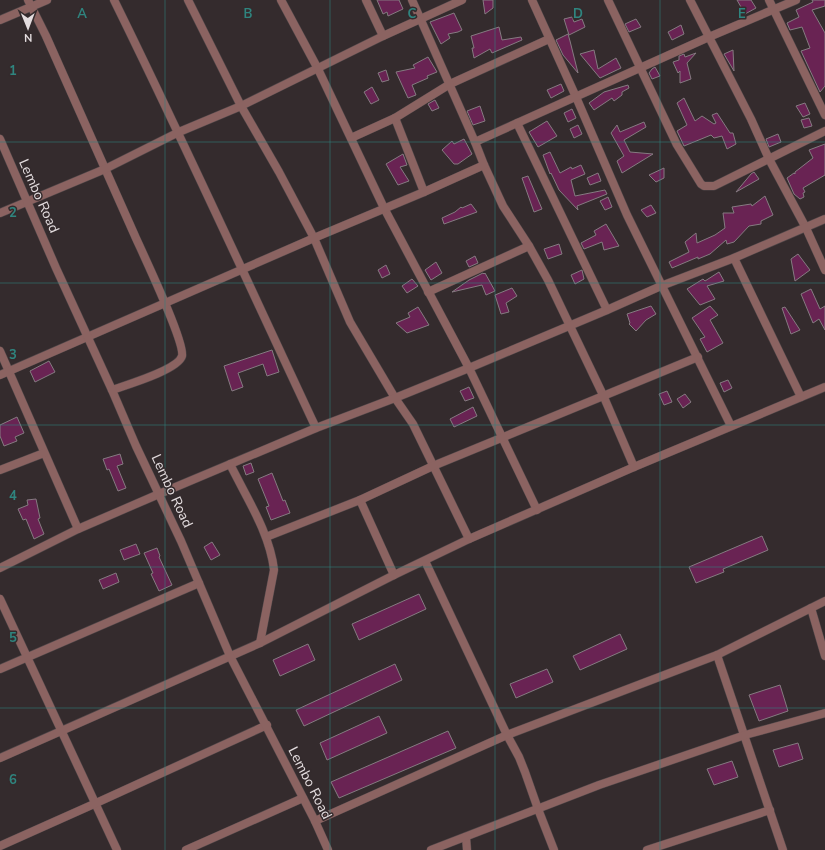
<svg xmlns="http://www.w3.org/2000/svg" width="825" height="850" font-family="'Nunito Sans',sans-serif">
  <rect width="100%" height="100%" fill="#342b2d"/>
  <g fill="#692353" stroke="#857b81">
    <path d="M377 0H399L403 9 388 16 387 12 383 14Z"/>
    <path d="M483 0H493V8L485 14Z"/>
    <path d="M737 0H751L756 8 745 14Z"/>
    <path d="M812 0H825V6L812 10 825 33V86L820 92 801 51 810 48 802 27 790 30 787 23 799 17 796 10 813 2Z"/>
    <path d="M454 13 462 30 458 32 448 34 450 38 441 44 430 22Z"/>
    <path d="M572 17 574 22 582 19 585 27 569 35 564 19Z"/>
    <path d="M636 19 641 27 629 32 625 24Z"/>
    <path d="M681 25 684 34 672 40 668 32Z"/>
    <path d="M499 27 502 40 521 37 522 40 492 53 490 49 474 58 472 48H474L471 36Z"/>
    <path d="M568 34 570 41 578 73 563 55 556 40Z"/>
    <path d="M594 50 598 69 616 58 621 68 600 78 580 54Z"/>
    <path d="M733 50 734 71 724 54Z"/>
    <path d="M696 53 687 63 691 79 680 83V71L678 73 673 62 679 60V56L684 54 685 57Z"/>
    <path d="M428 57 437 72 427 76 428 78 412 85 416 95 408 98 396 72 415 68 413 65Z"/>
    <path d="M655 67 660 76 652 79 649 73 652 69Z"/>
    <path d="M386 70 389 80 382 82 378 73Z"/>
    <path d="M561 84 564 91 551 98 547 90Z"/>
    <path d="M628 85 629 88 622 92V95L614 101 612 98 594 110 589 103 604 92Z"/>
    <path d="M372 87 379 100 371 104 364 92Z"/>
    <path d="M684 98 695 121 702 116 714 124 716 123 712 115 717 113 730 133H733L736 144 727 149 722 136 714 138 711 135 684 146 677 131 687 125 677 103Z"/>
    <path d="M435 100 439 108 432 111 428 104Z"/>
    <path d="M805 103 810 114 803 117 796 106Z"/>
    <path d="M480 106 485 121 473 125 467 111Z"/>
    <path d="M572 109 576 118 568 122 564 113Z"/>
    <path d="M809 118 812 126 804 128 801 120Z"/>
    <path d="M547 121 557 136 538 147 529 132Z"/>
    <path d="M644 122 646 127 624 140 630 152 653 154 622 173 617 161 624 156 611 133 617 125 620 132Z"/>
    <path d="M578 125 582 134 574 138 570 129Z"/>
    <path d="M778 134 781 142 769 147 766 139Z"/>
    <path d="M464 139 472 154 458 164H454L442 150 452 141 454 144Z"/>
    <path d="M825 144V175L803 188 805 192 803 193 804 197 800 199 794 194 787 178 794 173 795 174V172L813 158 809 150Z"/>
    <path d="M550 152 560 173 571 167 572 169 581 165 585 174 571 180 575 196 605 190 607 194 577 206 578 210 559 190 551 173 550 174 543 155Z"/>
    <path d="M403 154 407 165 400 167 409 181 398 185 386 164Z"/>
    <path d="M664 168V178L656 182 649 175Z"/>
    <path d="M754 172 759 179 736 192 751 174Z"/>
    <path d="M598 173 601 181 590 185 587 178Z"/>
    <path d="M528 176 542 209 534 212 522 178Z"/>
    <path d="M765 196 773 215 761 221V224L749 226 734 242 727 244 726 240 710 254 698 259V257L672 268 669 262 689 252 685 242 696 233 697 243 715 235 725 228 723 213H734L732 207 751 204 752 206Z"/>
    <path d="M608 197 612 207 605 210 600 201Z"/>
    <path d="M471 204 477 212 444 224 442 218 455 212 461 207 462 208Z"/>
    <path d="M651 205 656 213 647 217 641 210Z"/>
    <path d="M606 224 619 246 604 250 602 242 584 249 581 243 596 235 594 231Z"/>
    <path d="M559 244 562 254 548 259 544 249Z"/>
    <path d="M798 254 810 270 795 281 791 259Z"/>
    <path d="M475 256 478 263 469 267 466 261Z"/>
    <path d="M436 262 442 273 431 280 425 270Z"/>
    <path d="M386 265 390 274 382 278 378 270Z"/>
    <path d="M582 270 584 279 575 284 571 275Z"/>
    <path d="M719 272 724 281 707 286 715 299 700 305 687 289 703 279 705 281Z"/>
    <path d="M483 273 484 274 485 273 495 291 486 295 482 285 452 292 469 280Z"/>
    <path d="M412 279 418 286 407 293 402 286Z"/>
    <path d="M512 288 517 296 506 303 509 312 501 314 495 295Z"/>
    <path d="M811 289 820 309 825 306V330L819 319 813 323 801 294Z"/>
    <path d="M651 306 656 314 646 320 636 331 629 324 630 323 627 314Z"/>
    <path d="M710 306 718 315 710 320 723 343 707 352 700 339 705 337 692 318Z"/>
    <path d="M418 307 429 325 407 333 396 323 410 317 408 313Z"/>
    <path d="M785 307 800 330 791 334 782 308Z"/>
    <path d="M272 350 279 372 267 376 263 364 238 373 243 387 232 391 224 366Z"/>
    <path d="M49 361 55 372 35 382 30 371Z"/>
    <path d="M728 380 732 388 724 392 720 383Z"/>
    <path d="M469 387 474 398 465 401 460 391Z"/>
    <path d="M667 391 672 402 664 405 659 394Z"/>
    <path d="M685 394 691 402 683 408 677 399Z"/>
    <path d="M473 407 477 416 454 427 450 419Z"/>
    <path d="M17 417 24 433 15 437 17 441 4 446 0 436V425Z"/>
    <path d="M120 454 123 464 117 466 126 488 118 491 109 469 107 470 103 459Z"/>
    <path d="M251 463 254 472 246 475 243 466Z"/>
    <path d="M272 473 283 501 285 500 290 513 271 520 266 507 269 506 258 479Z"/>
    <path d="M36 499 40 518 38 519 44 534 34 539 26 519 23 520 18 509 28 505 27 500Z"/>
    <path d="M762 536 768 550 723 569 724 572 696 583 689 567Z"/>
    <path d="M212 542 220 555 211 560 204 547Z"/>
    <path d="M136 544 140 554 124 560 120 550Z"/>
    <path d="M157 548 160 556 159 557 172 585 159 591 151 574 153 573 144 553Z"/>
    <path d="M116 573 119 582 103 589 99 580Z"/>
    <path d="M419 594 426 609 359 640 352 624Z"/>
    <path d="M620 634 627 649 580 670 573 656Z"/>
    <path d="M308 644 315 660 280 676 273 660Z"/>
    <path d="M395 664 402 680 304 726 296 710Z"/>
    <path d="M547 669 553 682 516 698 510 684Z"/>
    <path d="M780 685 788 711 759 721 749 695Z"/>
    <path d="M379 716 387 733 327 760 320 743Z"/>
    <path d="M448 731 456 748 339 798 331 782Z"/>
    <path d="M798 743 803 759 779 767 773 750Z"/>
    <path d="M732 761 738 777 714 785 707 769Z"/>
  </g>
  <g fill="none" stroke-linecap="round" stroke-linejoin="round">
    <defs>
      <g id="minor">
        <path d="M28 0 46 36C76 103 105 169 135 236 143 254 185 342 182 356 178 370 126 385 112 390"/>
        <path d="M114 0C184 142 249 285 316 428"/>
        <path d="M188 0 241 106 279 172 314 238 350 322 395 398 413 424 469 539"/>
        <path d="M281 0 318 69 384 208 469 368 537 510"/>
        <path d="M366 0 383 36"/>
        <path d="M532 0 576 97 627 215 731 426"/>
        <path d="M608 0 677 145 701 184 704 186H714L825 131"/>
        <path d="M690 0 751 119 769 159 806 228 825 270"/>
        <path d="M769 0 825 115"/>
        <path d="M0 20 47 0"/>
        <path d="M395 118 424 192"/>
        <path d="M517 123 607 310"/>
        <path d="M351 138 395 118 450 84 549 39"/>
        <path d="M475 142 709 37 796 0"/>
        <path d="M484 165 503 206 529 246 548 280 603 395 634 467"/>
        <path d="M0 213 105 169 179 132 241 106 383 36 462 0"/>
        <path d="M734 258 801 397"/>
        <path d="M428 292 529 246"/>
        <path d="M0 351 78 529"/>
        <path d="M0 375 314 238 424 192 484 165 475 142 412 0"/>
        <path d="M230 464C246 497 270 533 274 570L260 643"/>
        <path d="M0 470 44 453"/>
        <path d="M360 500 394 575"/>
        <path d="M266 537 360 500 433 466 698 357"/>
        <path d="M425 561 507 735 519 757 525 772 538 809 554 850"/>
        <path d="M0 568 78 529 159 494 316 428 395 398 469 368 607 310 661 286 734 258 825 219"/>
        <path d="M0 599 117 850"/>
        <path d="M811 608 825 656"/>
        <path d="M717 655 783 850"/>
        <path d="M0 669 199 583"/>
        <path d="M0 758 260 643 394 575 469 539 634 467 825 387"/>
        <path d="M315 821 507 735 717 655 825 601"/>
        <path d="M466 837 467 850"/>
        <path d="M0 846 94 804 267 725"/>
        <path d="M186 850 303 798"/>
        <path d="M431 850 599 785 745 735 825 713"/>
        <path d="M647 850 770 810"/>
      </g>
      <path id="tertiary" d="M0 139 56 268 112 390 136 446 181 541 230 656 315 821 328 850"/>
    </defs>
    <use href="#minor" stroke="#504749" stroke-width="9"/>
    <use href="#tertiary" stroke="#504749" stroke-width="9"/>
    <use href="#minor" stroke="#8b6361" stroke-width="8"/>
    <use href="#tertiary" stroke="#8b6361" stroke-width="8"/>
  </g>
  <path fill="none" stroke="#2f857f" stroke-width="1" stroke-opacity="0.55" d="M165 0V850M330 0V850M495 0V850M660 0V850M0 142H825M0 283H825M0 425H825M0 567H825M0 708H825"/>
  <g text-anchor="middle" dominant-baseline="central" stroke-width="3" stroke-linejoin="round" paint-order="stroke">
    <g font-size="14" fill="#e4dddf" stroke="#342b2d">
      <text transform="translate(39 196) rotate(66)">Lembo Road</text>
      <text transform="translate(172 491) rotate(65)">Lembo Road</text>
      <text transform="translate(310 783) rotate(63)">Lembo Road</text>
    </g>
  </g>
  <g font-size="13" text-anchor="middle" font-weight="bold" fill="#2f857f" stroke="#342b2d" stroke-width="3" stroke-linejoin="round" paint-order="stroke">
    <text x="82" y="18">A</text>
    <text x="248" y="18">B</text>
    <text x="412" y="18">C</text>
    <text x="578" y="18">D</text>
    <text x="742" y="18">E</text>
    <text x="13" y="75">1</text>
    <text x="13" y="217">2</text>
    <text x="13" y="359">3</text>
    <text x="13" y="500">4</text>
    <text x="13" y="642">5</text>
    <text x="13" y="784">6</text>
  </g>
  <g transform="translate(28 28) rotate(179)" stroke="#342b2d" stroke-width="3" paint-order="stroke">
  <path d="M0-3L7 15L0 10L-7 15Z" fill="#e4dddf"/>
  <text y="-6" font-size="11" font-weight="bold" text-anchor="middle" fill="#e4dddf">N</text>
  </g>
</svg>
